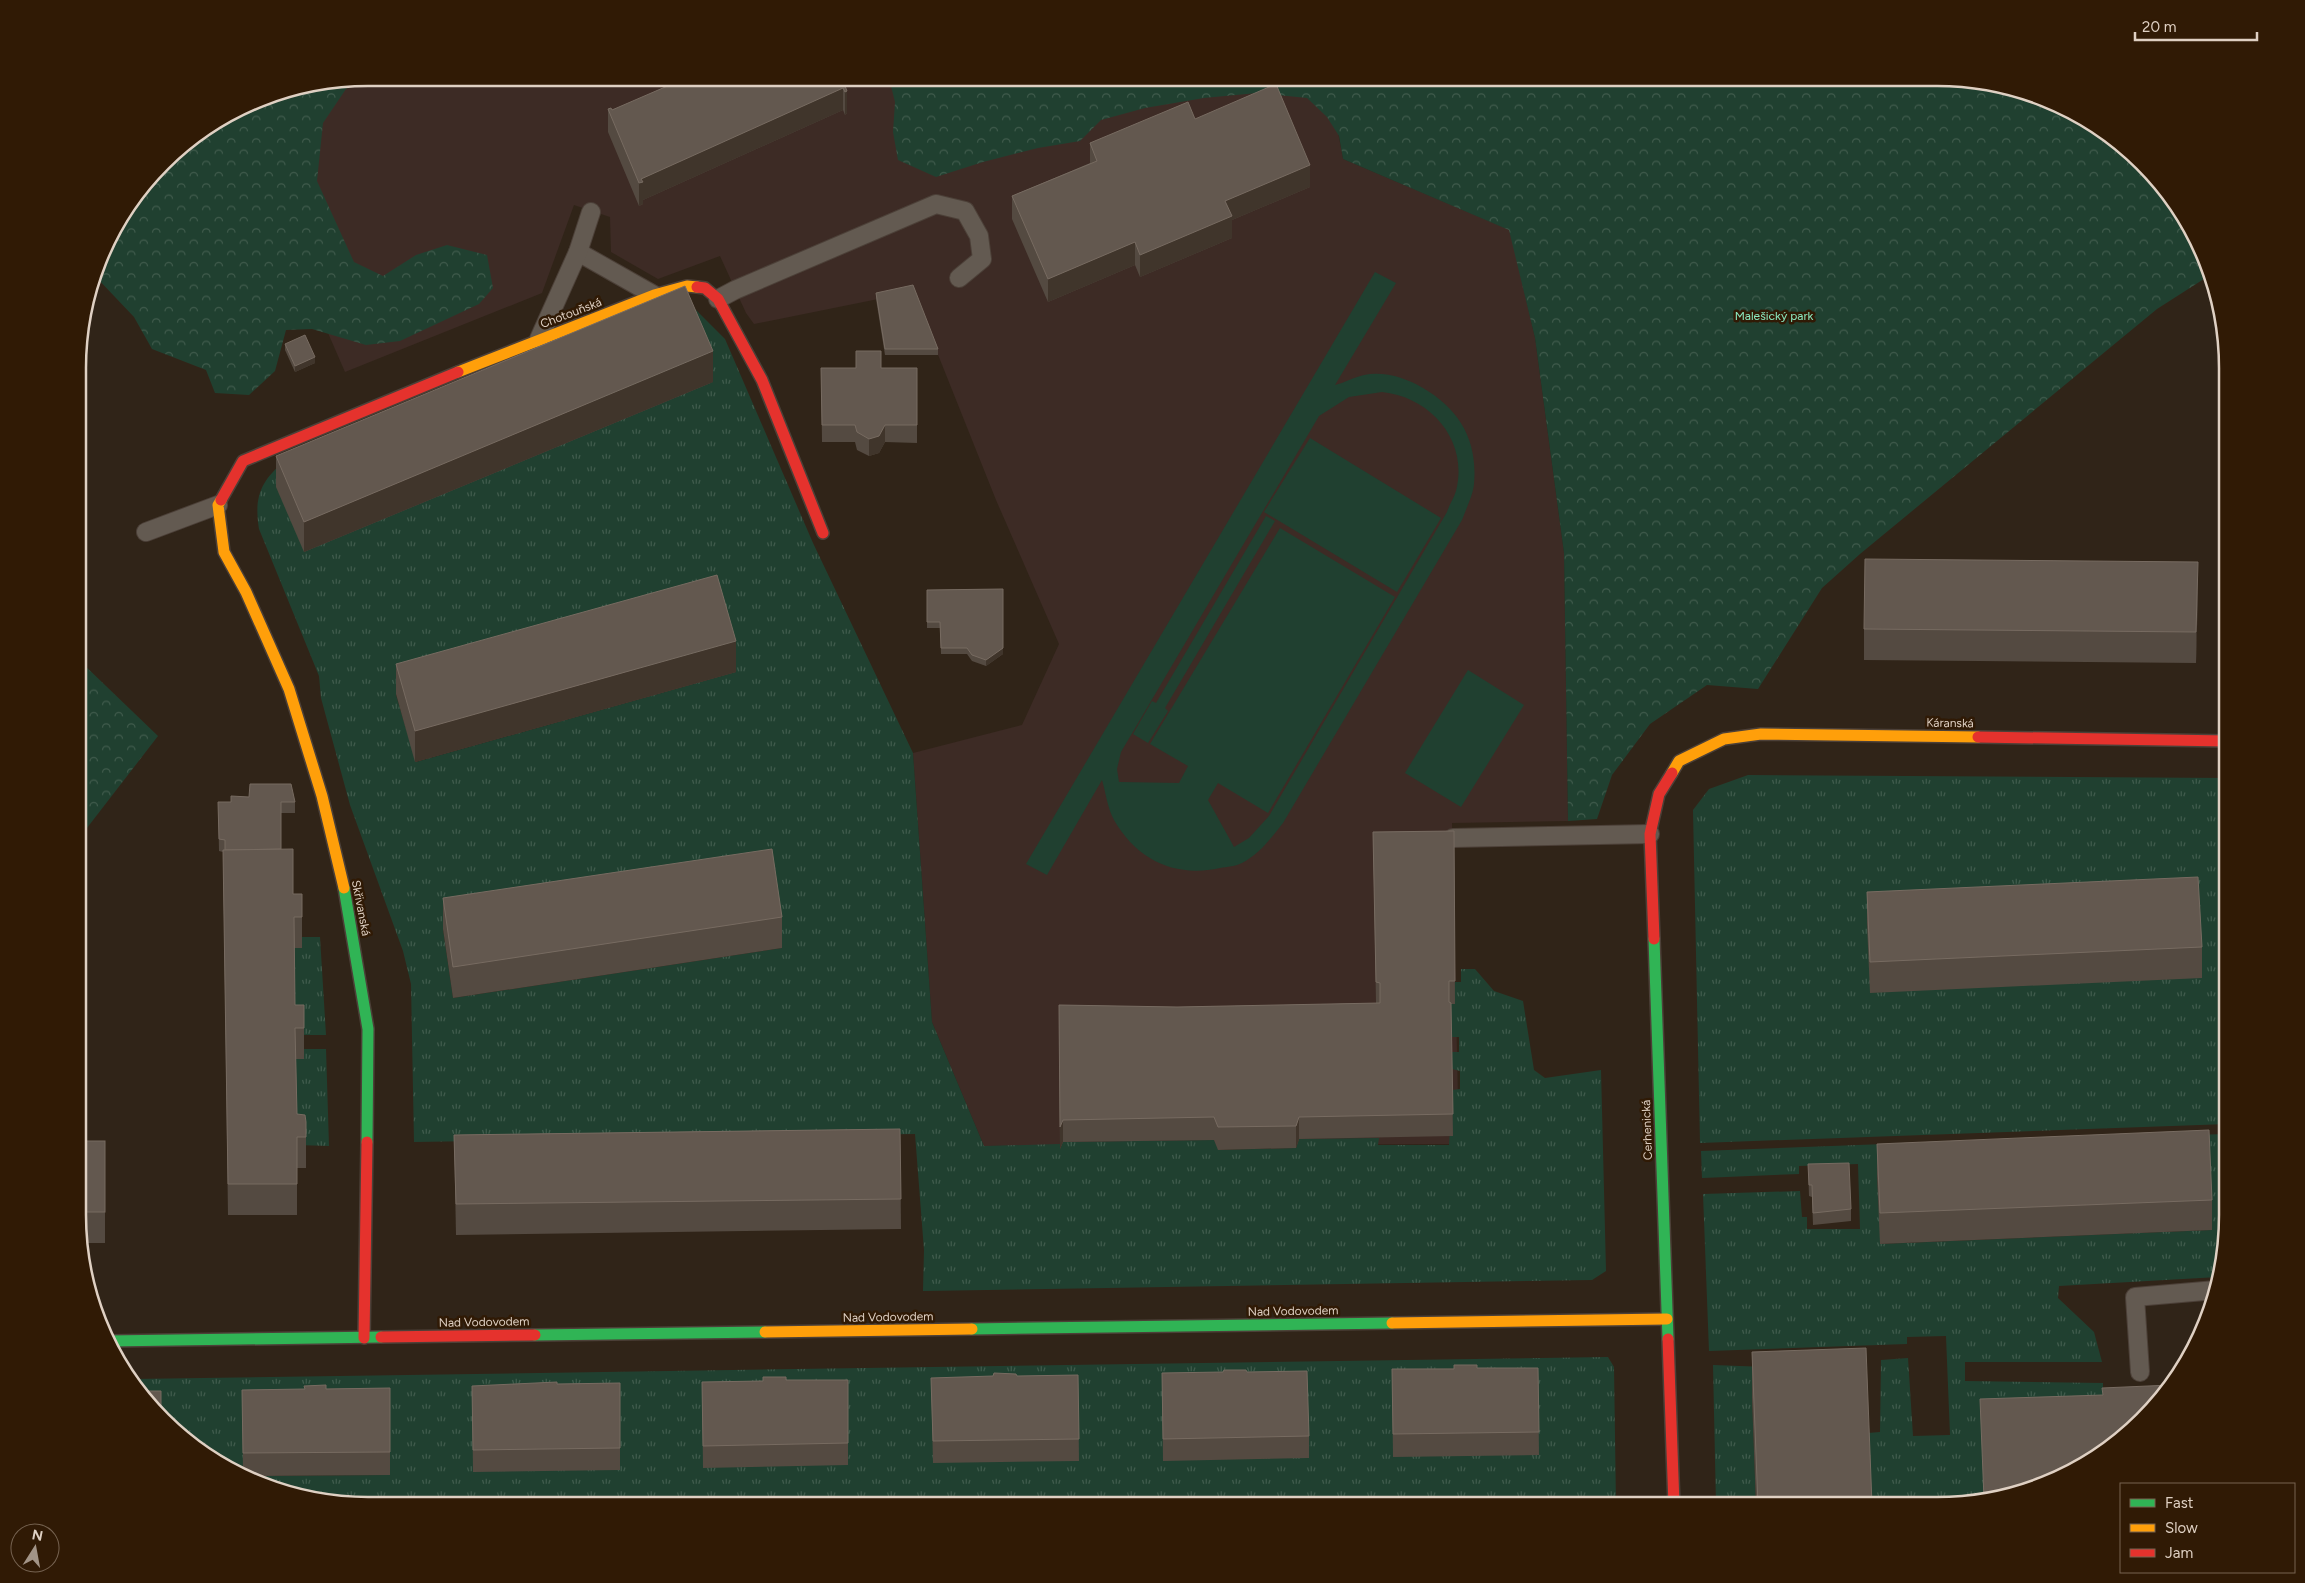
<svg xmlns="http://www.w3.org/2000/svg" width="2305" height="1583" font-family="Figtree,sans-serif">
  <defs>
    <pattern id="grass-tufts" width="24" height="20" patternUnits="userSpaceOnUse" patternTransform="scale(1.25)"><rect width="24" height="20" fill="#204030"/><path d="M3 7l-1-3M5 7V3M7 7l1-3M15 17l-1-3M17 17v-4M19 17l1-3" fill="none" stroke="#405b4c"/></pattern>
    <pattern id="forest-crowns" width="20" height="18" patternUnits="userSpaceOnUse" patternTransform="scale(1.25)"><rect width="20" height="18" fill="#204030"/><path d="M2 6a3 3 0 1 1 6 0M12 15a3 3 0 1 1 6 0" fill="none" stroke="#405b4c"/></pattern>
  </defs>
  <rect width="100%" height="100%" fill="#302418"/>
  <path fill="#3d2b25" d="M368 78H1328L1343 159 1510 230 1535 338 1564 553 1568 821 1452 823 1459 1144 984 1146 932 1022 913 753 1022 725 1059 644 996 500 913 292 754 324 746 313 720 256 658 279 611 252 610 217 574 205 542 293 345 372 233 115 257 100Z"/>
  <g fill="url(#grass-tufts)" fill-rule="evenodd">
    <path d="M686 304 694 308 725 339 813 543 913 753 932 1022 984 1146 1060 1144 1063 1142 1214 1140 1219 1150 1296 1148 1299 1139 1379 1138 1378 1145H1449L1452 1090 1460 1089V1071L1452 1069V1052H1459V1037H1452L1449 1004 1455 982H1461V969H1475L1494 991 1523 1001 1534 1070 1545 1078 1601 1070 1606 1271 1592 1280 923 1291 924 1250 915 1134 414 1142 411 984 403 951 350 805 321 698 319 676 259 529C254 498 260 481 285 461ZM736 672 416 762 396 695V694ZM443 929 782 948 453 998Z"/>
    <path d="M1748 775 2227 778V1124L1700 1143 1693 810 1709 789Z"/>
    <path d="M302 937H320L326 1035H295L294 948H302Z"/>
    <path d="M304 1049H326L329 1146 297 1145 295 1059H304Z"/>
    <path d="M2227 1134V1233L2218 1277 2059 1286 2058 1298 2094 1332 2102 1362H1965V1381L2103 1383V1401L1984 1499 1937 1505H1871L1868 1433 1880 1432 1881 1360 1908 1358 1913 1436 1950 1435 1946 1336 1907 1337V1344L1709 1351 1703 1194 1800 1191 1802 1217H1807V1229H1860L1858 1164 1799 1166V1174L1702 1178 1701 1151 1938 1142ZM1877 1175H1878L2212 1230 1881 1244Z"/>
    <path d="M1608 1357 1614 1367 1616 1505H350L275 1490 248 1476 389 1475 243 1412V1473L192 1446 133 1379Z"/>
    <path d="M1713 1365 1796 1368 1752 1398 1756 1505H1716Z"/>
  </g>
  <g fill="url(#forest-crowns)">
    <path d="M889 78H1955L2030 93 2113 137 2156 177 2197 239 2207 277 2157 309 1860 554 1822 588 1758 689 1707 685 1650 724 1612 775 1597 819 1568 821 1564 553 1535 338 1509 230 1343 159 1339 136 1327 117 1307 98 1257 93 1204 98 1145 108 1101 120 1080 141 1038 148 983 162 936 177 898 160 893 132 895 102Z"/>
    <path d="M359 79 346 89 323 123 317 181 354 262 383 276 416 255 447 245 487 255 493 288 479 304 400 341 366 345 312 329 286 330 275 371 249 395 215 393 206 370 152 349 134 317 96 277 108 239 176 150 257 100Z"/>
    <path d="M80 661 158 736 80 837Z"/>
  </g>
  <g fill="#204030" fill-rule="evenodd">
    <path d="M1375 272 1396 283 1335 385C1344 383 1354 377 1364 375 1384 371 1406 378 1423 388 1459 409 1478 440 1474 484 1473 495 1466 509 1462 520L1283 823C1271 838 1260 854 1242 863 1236 866 1227 867 1220 868 1175 878 1137 860 1114 820 1107 807 1106 793 1102 780L1047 875 1026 864ZM1382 392C1431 397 1469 441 1456 491 1454 498 1449 505 1447 512L1269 816 1249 838 1234 847 1208 800 1218 783 1268 813 1395 597 1280 528 1150 744 1188 766 1179 783 1119 782 1117 769 1121 752 1319 416 1349 397Z"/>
    <path d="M1310 438 1441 518 1397 592 1264 512Z"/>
    <path d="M1266 516 1275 521 1165 708 1168 711 1148 743 1133 734 1152 701 1156 703Z"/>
    <path d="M1468 670 1524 705 1461 807 1405 773Z"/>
  </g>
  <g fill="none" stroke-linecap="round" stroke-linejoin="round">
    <defs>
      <g id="lane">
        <path d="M578 252 654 295"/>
        <path d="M718 299 735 290 936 204 965 211 979 236 982 259 959 278"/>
        <path d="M539 339 578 252 591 212"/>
        <path d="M146 532 218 505"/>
        <path d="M1453 838 1650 834"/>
        <path d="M2140 1372 2135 1297 2216 1290"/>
      </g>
      <g id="fast">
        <path d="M344 888 368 1029 367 1142"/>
        <path d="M1654 939 1668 1339"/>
        <path d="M972 1329 1392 1323"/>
        <path d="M535 1335 765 1332"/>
        <path d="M110 1341 381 1337"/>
      </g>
      <g id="slow">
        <path d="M458 372 654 295 687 286 697 287"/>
        <path d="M221 500 218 505 224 552 246 592 289 689 322 796 344 888"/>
        <path d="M1672 773 1679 761 1724 739 1761 734 1978 737"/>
        <path d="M1392 1323 1667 1319"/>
        <path d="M765 1332 972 1329"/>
      </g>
      <g id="jam">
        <path d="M697 287 705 288 718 299 762 380 823 533"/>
        <path d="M221 500 243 461 458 372"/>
        <path d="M1978 737 2227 741"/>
        <path d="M1654 939 1650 834 1659 794 1672 773"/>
        <path d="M381 1337 535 1335"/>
        <path d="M364 1338 367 1142"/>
        <path d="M1668 1339 1674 1505"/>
      </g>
    </defs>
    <use href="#lane" stroke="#4c4038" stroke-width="20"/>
    <use href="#fast" stroke="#4c4038" stroke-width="14"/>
    <use href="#slow" stroke="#4c4038" stroke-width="14"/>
    <use href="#jam" stroke="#4c4038" stroke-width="14"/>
    <use href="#lane" stroke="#635a51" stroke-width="18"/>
    <use href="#fast" stroke="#30b455" stroke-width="11"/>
    <use href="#slow" stroke="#ff9f0a" stroke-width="11"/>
    <use href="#jam" stroke="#e5322d" stroke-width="11"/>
  </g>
  <g fill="#544a41">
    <path d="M842 78 847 91V113L845 115 843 110 643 200V204L639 206 608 132V109L612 110Z"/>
    <path d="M1195 119 1310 187 1232 220V238L1140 277 1135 265 1048 302 1012 219V196L1090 163V143Z"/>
    <path d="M876 293 938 349V355H885L876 299Z"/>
    <path d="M285 344 315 363 295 372 285 350Z"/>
    <path d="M821 368H917V443L885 442 879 453 869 456 857 450 855 442H822Z"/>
    <path d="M713 382 304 552 276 487V456Z"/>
    <path d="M1003 589V654L986 666 972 661 967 654H941L940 628H927V590Z"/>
    <path d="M2198 592 2196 663 1864 660V629Z"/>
    <path d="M396 664 736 672 415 762 396 694Z"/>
    <path d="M218 802H295V813H281V849L293 894H302V948H294L295 1005 304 1028V1059H296L297 1114 306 1122V1168H297V1215H228L223 852 219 851Z"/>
    <path d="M1454 831 1455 1004H1451L1453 1136 1299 1139 1296 1148 1218 1150 1214 1140 1063 1142 1060 1149 1059 1005 1177 1007 1376 1003 1373 832Z"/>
    <path d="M1867 892 2202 947V978L1870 993 1867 923Z"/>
    <path d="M443 898 782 917V948L453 998 443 929Z"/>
    <path d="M900 1129 901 1229 456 1235 454 1135Z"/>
    <rect x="80" y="1141" width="25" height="102"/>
    <path d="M1877 1144 2212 1200V1230L1880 1244 1877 1175Z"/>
    <path d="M1808 1164 1851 1209V1221L1813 1225 1812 1197 1809 1196Z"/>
    <path d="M1752 1352 1872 1505H1756L1752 1398Z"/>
    <path d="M1538 1368 1539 1455 1393 1457 1392 1369Z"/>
    <path d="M1247 1372 1309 1436V1458L1163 1461 1162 1373Z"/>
    <path d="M1078 1375 1079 1461 933 1463 931 1378Z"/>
    <path d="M848 1380V1465L703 1468 702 1382Z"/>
    <path d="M620 1383V1470L473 1472 472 1386Z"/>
    <path d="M390 1388V1475L248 1476 243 1473 242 1390Z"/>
  </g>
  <g fill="#40352b">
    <path d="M843 88V110L643 200V204L639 206V183L641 179Z"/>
    <path d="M847 91V113L845 115V92Z"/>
    <path d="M1310 165V187L1232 220V238L1140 277V255L1225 201Z"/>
    <path d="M1135 242V265L1048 302V279Z"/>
    <path d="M713 351V382L304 552V522Z"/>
    <path d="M315 357V363L295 372V366Z"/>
    <path d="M885 425V442L879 453 869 456V439Z"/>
    <path d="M2198 562V592L2196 663V632Z"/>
    <path d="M736 641V672L415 762V731Z"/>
    <path d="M1003 648V654L986 666V660Z"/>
    <path d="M1299 1117V1139L1296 1148V1126Z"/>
    <path d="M1063 1120V1142L1060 1149V1127Z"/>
  </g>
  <g fill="#63584f" stroke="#776b61">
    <path d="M686 78H842L847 91 845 92 843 88 641 179 643 182 639 183 608 109 611 108 612 110Z"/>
    <path d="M1276 84 1310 165 1225 201 1232 216 1140 255 1135 242 1048 279 1012 196 1097 161 1090 143 1188 102 1195 119Z"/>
    <path d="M913 285 938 349H885L876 293Z"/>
    <path d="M685 286 713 351 304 522 276 456Z"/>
    <path d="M305 335 315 357 295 366 285 344Z"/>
    <path d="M856 351H881V368H917V425H885L879 436 869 439 857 432 855 425H822L821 368H856Z"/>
    <path d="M1865 559 2198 562 2196 632 1864 629Z"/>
    <path d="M717 575 736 641 415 731 396 664Z"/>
    <path d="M1003 589V648L986 660 972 655 967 648H941L940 622H927V590Z"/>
    <path d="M250 784H291L295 802H281V849L225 850V840L219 839 218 802H231V796L249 797Z"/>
    <path d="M1454 831 1455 981H1449V1002L1451 1003 1453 1114 1299 1117 1296 1126 1218 1127 1214 1117 1063 1120 1060 1127 1059 1005 1177 1007 1380 1003V983L1376 982 1373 832Z"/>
    <path d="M293 849V894H302V917H294L295 1005H304V1028H295L297 1114 305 1115 306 1122V1137H297V1184H228L223 850Z"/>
    <path d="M772 849 782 917 453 967 443 898Z"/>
    <path d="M2198 877 2202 947 1870 962 1867 892Z"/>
    <path d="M900 1129 901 1199 456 1204 454 1135Z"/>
    <path d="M2209 1130 2212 1200 1880 1213 1877 1144Z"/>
    <rect x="80" y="1141" width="25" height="71"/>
    <path d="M1849 1163 1851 1209 1813 1213 1812 1185H1809L1808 1164Z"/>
    <path d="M1866 1348 1872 1505H1758L1752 1352Z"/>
    <path d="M1454 1365H1477V1368H1538L1539 1432 1393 1434 1392 1369H1454Z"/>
    <path d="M1224 1370H1246L1247 1372 1307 1371 1309 1436 1163 1439 1162 1373 1223 1372Z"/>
    <path d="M994 1373 1016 1374 1017 1376 1078 1375 1079 1439 933 1441 931 1378 993 1376Z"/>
    <path d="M763 1377H786V1380H848V1443L703 1446 702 1382 763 1381Z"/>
    <path d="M557 1382V1384L620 1383V1448L473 1450 472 1386Z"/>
    <path d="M326 1385V1389L390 1388V1452L243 1453 242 1390 305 1389 304 1386Z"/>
    <path d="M2171 1385 2168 1391 2128 1434 2066 1475 2012 1496 1984 1499 1980 1399 2103 1395 2102 1388Z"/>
    <path d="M144 1391H161V1411Z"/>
  </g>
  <g text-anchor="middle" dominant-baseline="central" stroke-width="5" stroke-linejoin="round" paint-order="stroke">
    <g font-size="12" fill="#dfd0c3" stroke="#301a05">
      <text transform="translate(571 313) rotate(-21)">Chotouňská</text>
      <text transform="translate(1950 723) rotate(1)">Káranská</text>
      <text transform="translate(361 908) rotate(79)">Skřivanská</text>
      <text transform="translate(1647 1130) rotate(-92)">Cerhenická</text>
      <text transform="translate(1293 1311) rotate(-1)">Nad Vodovodem</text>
      <text transform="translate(888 1317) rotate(-1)">Nad Vodovodem</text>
      <text transform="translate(484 1322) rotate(-1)">Nad Vodovodem</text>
    </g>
    <g font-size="12" fill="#8be9c0" stroke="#301a05">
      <text x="1774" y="316">Malešický park</text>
    </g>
  </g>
  <path d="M0 0H2305V1583H0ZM368 86H1937A282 282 0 0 1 2219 368V1215A282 282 0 0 1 1937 1497H368A282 282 0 0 1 86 1215V368A282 282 0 0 1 368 86Z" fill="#301a05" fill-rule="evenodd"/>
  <path fill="none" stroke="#dfd0c3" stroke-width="2.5" d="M368 86H1937A282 282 0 0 1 2219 368V1215A282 282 0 0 1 1937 1497H368A282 282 0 0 1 86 1215V368A282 282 0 0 1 368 86Z"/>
  <rect x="2120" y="1483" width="175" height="90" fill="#301a05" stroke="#766351"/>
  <rect x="2130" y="1499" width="25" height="8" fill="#30b455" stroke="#766351"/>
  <text x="2165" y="1508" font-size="15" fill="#dfd0c3">Fast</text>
  <rect x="2130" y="1524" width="25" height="8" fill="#ff9f0a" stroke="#766351"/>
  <text x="2165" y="1533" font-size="15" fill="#dfd0c3">Slow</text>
  <rect x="2130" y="1549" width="25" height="8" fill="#e5322d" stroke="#766351"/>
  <text x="2165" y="1558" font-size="15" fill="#dfd0c3">Jam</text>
  <g transform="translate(35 1548) rotate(11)"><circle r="24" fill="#301a05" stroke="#766351"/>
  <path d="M0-4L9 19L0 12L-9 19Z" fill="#a29487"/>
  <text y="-8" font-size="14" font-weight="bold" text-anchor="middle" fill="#dfd0c3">N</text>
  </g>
  <path d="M2135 32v8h122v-8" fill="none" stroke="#dfd0c3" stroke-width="2.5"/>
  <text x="2142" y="32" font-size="15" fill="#dfd0c3" stroke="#301a05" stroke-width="4" paint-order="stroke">20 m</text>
</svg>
